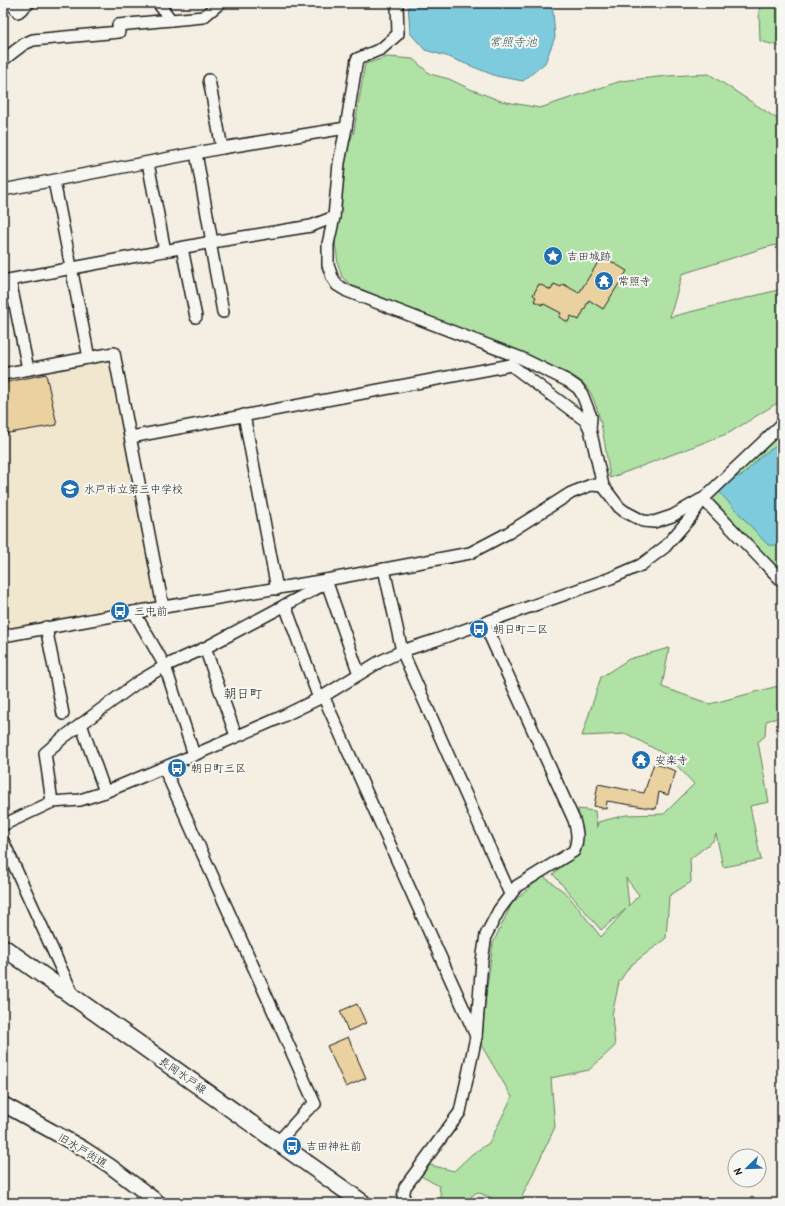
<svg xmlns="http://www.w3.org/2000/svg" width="785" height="1206" font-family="'Patrick Hand','Klee One',sans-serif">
  <rect width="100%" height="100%" fill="#f4efe2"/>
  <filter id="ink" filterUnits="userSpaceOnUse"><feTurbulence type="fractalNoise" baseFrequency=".025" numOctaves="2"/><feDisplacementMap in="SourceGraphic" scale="8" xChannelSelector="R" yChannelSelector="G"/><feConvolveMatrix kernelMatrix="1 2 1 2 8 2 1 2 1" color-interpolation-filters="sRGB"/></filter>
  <g filter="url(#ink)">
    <path fill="#f1e6ce" d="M100 361H108L114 366 156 599 154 605 3 634V378Z"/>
    <g fill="#afe2a4" stroke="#667f60" fill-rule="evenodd">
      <path d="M761 3H782V47L760 41 759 11Z"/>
      <path d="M387 57 413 59 430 74 449 79 470 89 501 101 540 108 621 81 667 76 709 74 782 122V244L767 247 682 274 670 317 782 289V400L729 433 610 478C606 454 601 402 585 385 574 373 549 366 534 359 474 333 412 310 351 285L342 277 338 264 335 241 345 165 349 144 354 131 365 64Z"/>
      <path d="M782 431V575L757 547 712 502V494Z"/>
      <path d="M669 648 662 687 710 704 782 685V717L766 721 765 736 758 742 769 802 750 806 761 860 723 867 716 834 713 841 690 859 691 882 669 896 666 938 630 966 619 982 612 1015 615 1046 589 1070 551 1078 555 1127 519 1203H504L477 1192 463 1203H442L439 1186 421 1176 430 1165 454 1171 472 1154 489 1143 512 1097 481 1045 486 994 493 943 512 903 543 876 567 894 601 937 626 909 601 930 553 874 583 847 578 809 595 811 597 828 598 822 626 815 664 814 694 784 668 756 627 734 582 736 601 677 629 659ZM626 878 639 895 629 906Z"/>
    </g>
    <g fill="#7fcbde" stroke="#578590">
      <path d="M408 3H549L553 12 555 37 545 63 523 81 496 76 446 56 425 50 410 33Z"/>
      <path d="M782 442V541C778 545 773 546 768 545L721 494 720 490 735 476 737 477 743 475 761 456Z"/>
    </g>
    <g fill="#ead1a0" stroke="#1c1c1c">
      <path d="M602 256 627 271 603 309 589 300 579 320 571 316 568 322 559 317 561 313 542 303V305L534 301 536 297 533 295 539 284 551 290 554 284 561 287 563 284 579 293Z"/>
      <path d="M46 374 57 425 3 434V383Z"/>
      <path d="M654 763 676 771 668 795 659 792 656 809 607 801 606 809 594 806 598 784 644 793Z"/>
      <path d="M357 1004 366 1023 348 1031 340 1011Z"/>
      <path d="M348 1037 366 1078 346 1087 327 1046Z"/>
    </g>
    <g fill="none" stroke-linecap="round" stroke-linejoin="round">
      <defs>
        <g id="minor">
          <path d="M11 3 18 12 29 3"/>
          <path d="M158 3 171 20"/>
          <path d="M397 3 398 34 381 49 357 59 346 128 339 163 334 217 328 244V265L332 277 337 285 347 291 521 358 568 381 578 388 582 394 591 417 590 429"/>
          <path d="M3 60 24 44 33 40 119 32 118 25 203 17 220 3"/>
          <path d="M209 80 222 148"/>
          <path d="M196 153 212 242"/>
          <path d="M148 163 165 251"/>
          <path d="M54 181 89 358"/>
          <path d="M3 190 222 148 346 128"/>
          <path d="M210 242 223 312"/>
          <path d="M182 248 196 317"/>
          <path d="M10 280 28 369"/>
          <path d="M3 281 212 242 311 226 334 217"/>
          <path d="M3 374 114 353 163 607"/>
          <path d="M244 415 277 589"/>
          <path d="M131 437 511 365 586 421 590 429 603 486 619 507 624 511 643 521 654 522 672 516 700 500"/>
          <path d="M703 499 782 581"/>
          <path d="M384 569 402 651 510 894"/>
          <path d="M285 605 317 693 325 700 476 1036"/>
          <path d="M134 612 165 666 194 755"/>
          <path d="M46 627 63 714"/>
          <path d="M3 636 134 612 326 580 470 553 508 533 571 493 591 485 603 486"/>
          <path d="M205 648 236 736"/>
          <path d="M81 724 105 792"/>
          <path d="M164 768 315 1104 307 1110 278 1142"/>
          <path d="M52 802 45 753 64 737 138 682 165 666 205 648 321 586 326 580 359 674"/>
          <path d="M3 825 52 802 80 800 105 792 194 755 277 719 322 697 379 662 402 651 436 640 611 578 641 565 665 547 690 518 703 499 782 424"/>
          <path d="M3 841 74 997"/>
          <path d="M402 1203 405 1187 460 1112 476 1037 482 961 486 935 499 910 517 886 574 851C579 839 577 831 574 820L484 623"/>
        </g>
        <path id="tertiary" d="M3 1104 84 1149 110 1166 159 1203"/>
        <path id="secondary" d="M3 947 363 1203"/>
      </defs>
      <use href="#minor" stroke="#1c1c1c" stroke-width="14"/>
      <use href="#tertiary" stroke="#1c1c1c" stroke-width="17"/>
      <use href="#secondary" stroke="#1c1c1c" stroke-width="19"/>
      <use href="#minor" stroke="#f6f6f2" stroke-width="11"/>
      <use href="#tertiary" stroke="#f6f6f2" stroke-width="14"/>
      <use href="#secondary" stroke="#f6f6f2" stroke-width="16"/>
    </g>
  </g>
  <defs>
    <symbol id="sight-disc" viewBox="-11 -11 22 22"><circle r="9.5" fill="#1f6fb2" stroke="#f6f6f2"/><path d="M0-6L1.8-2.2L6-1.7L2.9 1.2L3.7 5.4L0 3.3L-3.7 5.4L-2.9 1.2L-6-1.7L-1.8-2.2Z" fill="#fff"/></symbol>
    <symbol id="temple-disc" viewBox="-11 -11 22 22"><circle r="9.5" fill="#1f6fb2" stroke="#f6f6f2"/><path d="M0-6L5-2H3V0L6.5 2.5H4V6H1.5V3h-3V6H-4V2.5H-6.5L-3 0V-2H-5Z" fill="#fff"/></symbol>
    <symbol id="school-disc" viewBox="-11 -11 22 22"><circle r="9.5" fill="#1f6fb2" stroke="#f6f6f2"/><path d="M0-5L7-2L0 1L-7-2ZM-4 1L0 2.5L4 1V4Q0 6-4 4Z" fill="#fff"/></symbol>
    <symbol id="bus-disc" viewBox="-11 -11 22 22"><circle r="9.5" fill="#1f6fb2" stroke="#f6f6f2"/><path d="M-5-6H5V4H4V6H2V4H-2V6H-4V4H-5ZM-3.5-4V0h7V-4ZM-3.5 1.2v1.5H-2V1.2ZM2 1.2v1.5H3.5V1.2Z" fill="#fff"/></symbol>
  </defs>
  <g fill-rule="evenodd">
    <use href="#sight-disc" x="542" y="245" width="22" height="22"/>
    <use href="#temple-disc" x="593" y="270" width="22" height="22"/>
    <use href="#school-disc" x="59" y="478" width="22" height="22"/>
    <use href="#bus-disc" x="109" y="600" width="22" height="22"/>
    <use href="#bus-disc" x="468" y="618" width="22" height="22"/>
    <use href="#temple-disc" x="630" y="749" width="22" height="22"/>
    <use href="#bus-disc" x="166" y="757" width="22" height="22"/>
    <use href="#bus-disc" x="281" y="1135" width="22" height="22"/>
  </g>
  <g text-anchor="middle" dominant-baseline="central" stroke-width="4" stroke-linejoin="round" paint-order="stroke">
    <g font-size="11" fill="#1c1c1c" stroke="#f6f6f2" text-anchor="start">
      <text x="567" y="256">吉田城跡</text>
      <text x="618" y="281">常照寺</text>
      <text x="84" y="489">水戸市立第三中学校</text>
      <text x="134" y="611">三中前</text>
      <text x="493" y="629">朝日町二区</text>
      <text x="655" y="760">安楽寺</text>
      <text x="191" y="768">朝日町三区</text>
      <text x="306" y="1146">吉田神社前</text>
    </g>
    <g font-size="11" fill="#1c1c1c" stroke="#f6f6f2">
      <text transform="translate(183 1075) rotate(35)">長岡水戸線</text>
      <text transform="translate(83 1150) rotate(31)">旧水戸街道</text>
    </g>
    <g font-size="12" font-style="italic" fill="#3f5960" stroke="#f6f6f2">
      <text x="513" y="41">常照寺池</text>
    </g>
    <g font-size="13" fill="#1c1c1c" stroke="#f6f6f2">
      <text x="243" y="693">朝日町</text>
    </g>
  </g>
  <rect width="785" height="1206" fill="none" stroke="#f6f6f2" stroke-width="16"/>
  <rect x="8" y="8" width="769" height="1190" fill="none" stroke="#1c1c1c" stroke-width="1.5" filter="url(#ink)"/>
  <g transform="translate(747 1168) rotate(247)"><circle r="19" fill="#f6f6f2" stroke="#9f9f9c"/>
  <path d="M0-3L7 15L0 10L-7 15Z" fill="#1f6fb2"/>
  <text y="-6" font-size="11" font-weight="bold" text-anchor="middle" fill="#1c1c1c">N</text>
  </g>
</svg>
